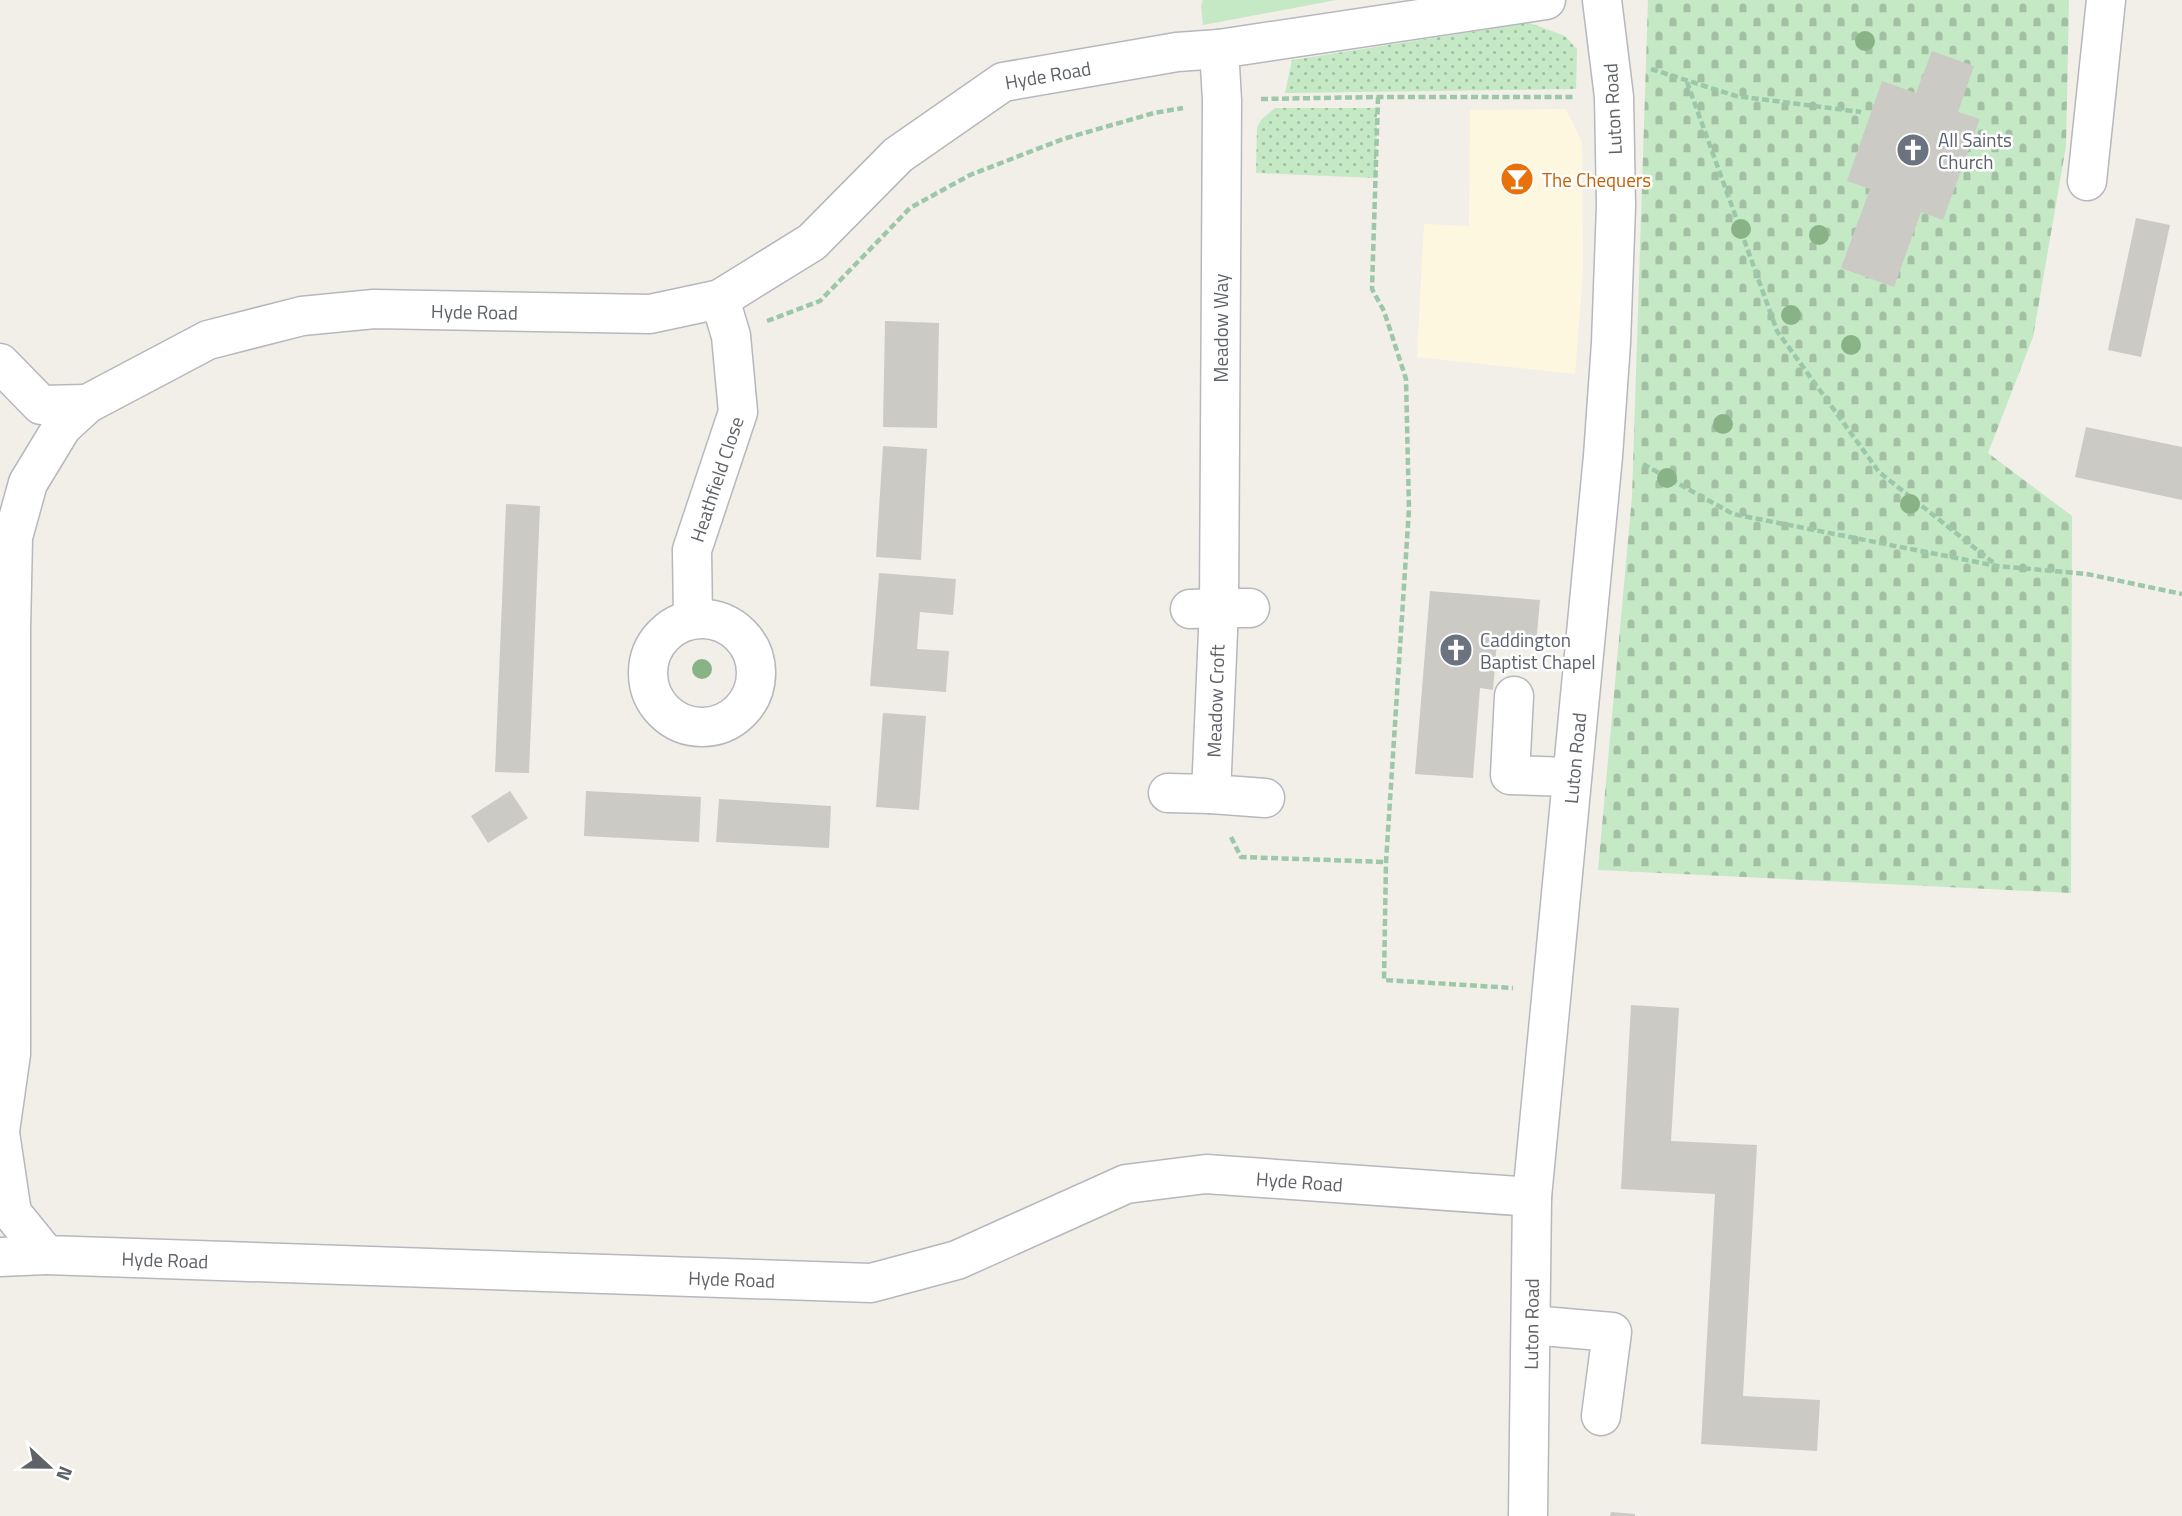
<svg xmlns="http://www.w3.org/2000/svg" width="2182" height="1516" font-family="'Titillium Web',sans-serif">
  <defs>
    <pattern id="grass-dots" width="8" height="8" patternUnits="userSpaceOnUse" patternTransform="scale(1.75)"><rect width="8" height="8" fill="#c5e8c5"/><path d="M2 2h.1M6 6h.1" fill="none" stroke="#a3c0a4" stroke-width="1.8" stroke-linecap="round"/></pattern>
    <pattern id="cemetery-stones" width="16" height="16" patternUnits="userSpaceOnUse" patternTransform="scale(1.75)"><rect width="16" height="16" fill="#c5e8c5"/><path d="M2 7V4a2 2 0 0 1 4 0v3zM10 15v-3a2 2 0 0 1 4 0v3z" fill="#a3c0a4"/></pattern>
  </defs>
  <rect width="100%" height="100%" fill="#f1efe8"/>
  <path fill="#fef7e0" d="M1566 109 1582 143 1583 271 1575 374 1417 357 1424 224 1469 226 1470 110Z"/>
  <g fill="url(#grass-dots)">
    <path d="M1530 23 1565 36 1577 49 1576 89 1285 93 1292 60Z"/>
    <path d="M1275 108H1377L1376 178 1256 173 1257 127 1261 120Z"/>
  </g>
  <path fill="url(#cemetery-stones)" d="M1648 0H2069L2066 146 2033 337 1988 453 2072 516 2071 893 1598 870 1632 497Z"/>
  <path fill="#c5e8c5" d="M1203 0H1336L1203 25 1201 6Z"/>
  <g fill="#cccac5">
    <path d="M1932 51 1974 66 1958 112 1980 119 1943 220 1921 212 1894 287 1841 268 1870 189 1847 181 1882 81 1916 93Z"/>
    <path d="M2136 218 2170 225 2141 357 2108 350Z"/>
    <path d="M885 321 939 323 937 428 883 427Z"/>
    <path d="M2086 427 2182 447V500L2075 477Z"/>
    <path d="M883 446 927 449 921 560 876 557Z"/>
    <path d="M506 504 540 506 529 773 495 772Z"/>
    <path d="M879 573 956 579 953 615 920 612 917 649 949 651 946 692 870 686Z"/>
    <path d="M1430 591 1540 600 1536 645 1497 642 1493 690 1480 688 1473 778 1415 774Z"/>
    <path d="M883 713 926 716 919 810 876 807Z"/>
    <path d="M510 791 528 818 488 843 471 816Z"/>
    <path d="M586 791 701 797 699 842 584 836Z"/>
    <path d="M719 799 831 806 829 848 716 842Z"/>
    <path d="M1631 1005 1679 1008 1671 1141 1757 1145 1743 1396 1820 1400 1817 1451 1701 1444 1715 1194 1621 1189Z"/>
    <path d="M1611 1512 1635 1514V1516H1610Z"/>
  </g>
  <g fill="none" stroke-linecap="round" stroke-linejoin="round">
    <defs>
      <g id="minor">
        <path d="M1219 49 1222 100 1219 608H1250"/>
        <path d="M2087 181 2106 0"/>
        <path d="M0 363 41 405 87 404"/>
        <path d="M1190 609 1219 608 1211 794 1265 798"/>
        <circle cx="702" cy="673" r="54"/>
        <path id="s1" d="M693 619 692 550 738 412 731 336 720 299"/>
        <path d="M1514 696 1510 775 1572 777"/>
        <path d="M1168 793 1211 794"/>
        <path id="s2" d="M0 1131 11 1054V631L13 537 28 483 62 427 87 404 208 340 302 316 374 309 650 314 720 299 812 242 898 155 1003 82 1177 52 1219 49 1546 0"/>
        <path id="s3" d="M0 1133 12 1213 46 1255 871 1283 957 1260 1126 1184 1206 1174 1532 1197"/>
        <path d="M0 1257 46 1255"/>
        <path d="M1531 1325 1612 1332 1601 1416"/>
        <path id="s4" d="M1528 1516 1532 1197 1603 456 1611 343 1616 206 1614 97 1602 0"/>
      </g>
    </defs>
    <use href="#minor" stroke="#b5b8bc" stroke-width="41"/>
    <g stroke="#9cc7a9" stroke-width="4.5" stroke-dasharray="7 3.5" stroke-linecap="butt">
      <path d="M1651 69 1736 96 1861 112"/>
      <path d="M1687 82 1777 331 1879 472 1995 564"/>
      <path d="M1378 97 1372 289 1384 311 1406 379 1409 509 1386 862 1384 980 1513 988"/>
      <path d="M1261 99 1378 97H1574"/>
      <path d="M767 321 820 301 910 208 970 175 1063 139 1154 113 1183 108"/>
      <path d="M1643 464 1733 514 1997 566 2087 574 2182 594"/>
      <path d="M1231 837 1241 857 1386 862"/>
    </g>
    <use href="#minor" stroke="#fff" stroke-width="38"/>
  </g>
  <g fill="#89b387">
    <circle cx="1865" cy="41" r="10"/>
    <circle cx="1741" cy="229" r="10"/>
    <circle cx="1819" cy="235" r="10"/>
    <circle cx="1791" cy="315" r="10"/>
    <circle cx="1851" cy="345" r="10"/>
    <circle cx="1723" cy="424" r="10"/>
    <circle cx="1667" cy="478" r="10"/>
    <circle cx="1910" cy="504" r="10"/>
    <circle cx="702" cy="669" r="10"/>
  </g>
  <defs>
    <symbol id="church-disc" viewBox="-11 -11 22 22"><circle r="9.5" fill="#6b7280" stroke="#fff"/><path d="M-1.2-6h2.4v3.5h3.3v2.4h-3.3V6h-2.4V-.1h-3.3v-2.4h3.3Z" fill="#fff"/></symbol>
    <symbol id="bar-disc" viewBox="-11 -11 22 22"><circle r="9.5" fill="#e8710a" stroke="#fff"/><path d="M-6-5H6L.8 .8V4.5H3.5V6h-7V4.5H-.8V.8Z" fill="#fff"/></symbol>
  </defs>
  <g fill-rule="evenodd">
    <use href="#church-disc" x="1894" y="131" width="38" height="38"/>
    <use href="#bar-disc" x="1498" y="160" width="38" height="38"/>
    <use href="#church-disc" x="1437" y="631" width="38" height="38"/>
  </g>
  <g text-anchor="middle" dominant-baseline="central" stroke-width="5" stroke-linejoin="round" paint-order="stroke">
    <g font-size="19" fill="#5f6368" stroke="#fff">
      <text stroke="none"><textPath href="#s2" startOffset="1808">Hyde Road</textPath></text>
      <text transform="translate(1612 109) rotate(-93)">Luton Road</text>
      <text stroke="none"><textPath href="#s2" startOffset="1157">Hyde Road</textPath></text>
      <text transform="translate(1220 328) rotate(-90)">Meadow Way</text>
      <text stroke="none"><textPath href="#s1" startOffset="144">Heathfield Close</textPath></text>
      <text transform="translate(1215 701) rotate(-88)">Meadow Croft</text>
      <text stroke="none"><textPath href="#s4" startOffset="760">Luton Road</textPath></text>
      <text stroke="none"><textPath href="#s3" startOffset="1409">Hyde Road</textPath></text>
      <text stroke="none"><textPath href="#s3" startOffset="254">Hyde Road</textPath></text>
      <text stroke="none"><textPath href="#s3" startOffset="821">Hyde Road</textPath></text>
      <text stroke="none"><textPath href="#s4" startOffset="192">Luton Road</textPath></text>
    </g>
    <g font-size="19" fill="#5b616d" stroke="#fff" text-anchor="start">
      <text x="1938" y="139">All Saints<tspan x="1938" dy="22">Church</tspan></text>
      <text x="1480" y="639">Caddington<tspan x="1480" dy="22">Baptist Chapel</tspan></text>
    </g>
    <g font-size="19" fill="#c56008" stroke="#fff" text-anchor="start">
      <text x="1542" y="179">The Chequers</text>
    </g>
  </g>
  <g transform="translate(49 1467) rotate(112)" stroke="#ffffff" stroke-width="5" paint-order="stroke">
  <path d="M0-5L12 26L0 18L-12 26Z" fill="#5f6368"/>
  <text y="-10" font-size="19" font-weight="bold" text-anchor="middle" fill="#5f6368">N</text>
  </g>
</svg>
